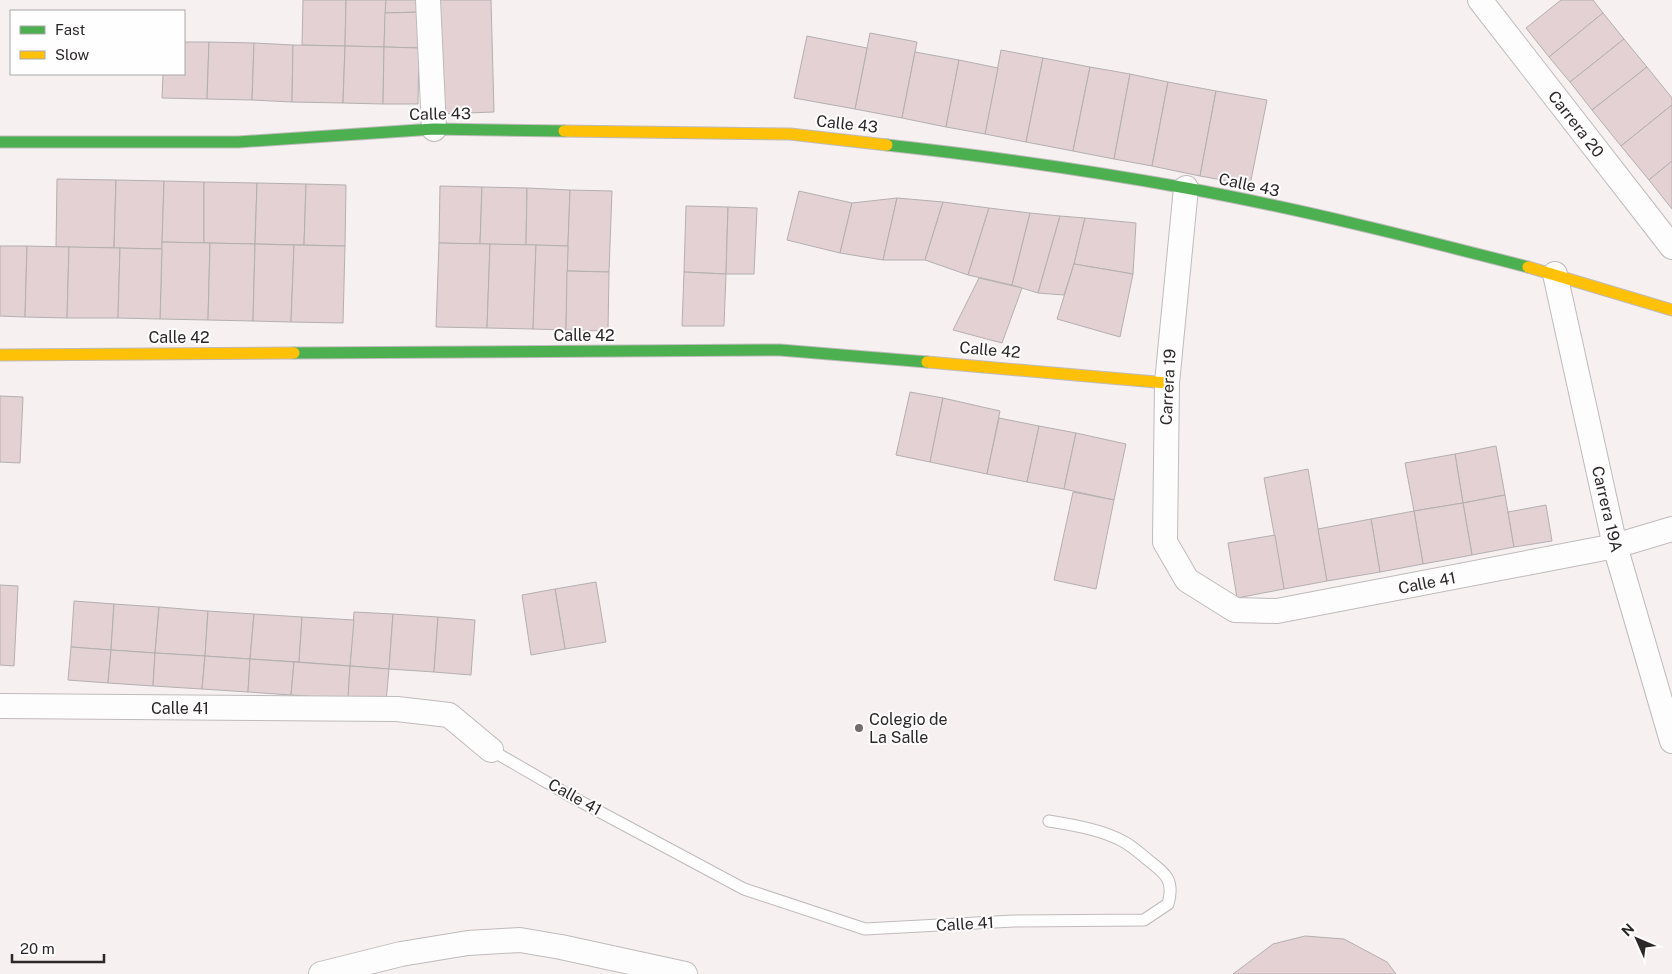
<svg xmlns="http://www.w3.org/2000/svg" width="1672" height="974" font-family="'Public Sans',sans-serif">
  <rect width="100%" height="100%" fill="#f7f0f1"/>
  <g fill="#e3d1d4" stroke="#b4afb0">
    <path d="M303 0H346L345 46 302 45Z"/>
    <path d="M346 0H386L384 47 345 46Z"/>
    <path d="M386 0H421V12L385 13Z"/>
    <path d="M438 0H491L494 112 441 114Z"/>
    <path d="M1561 0H1593L1603 13 1549 57 1526 28Z"/>
    <path d="M421 12 419 48 384 47 385 13Z"/>
    <path d="M1603 13 1624 39 1570 82 1549 57Z"/>
    <path d="M870 33 917 42 902 118 855 109Z"/>
    <path d="M807 36 867 48 855 109 794 98Z"/>
    <path d="M1624 39 1647 67 1592 110 1570 82Z"/>
    <path d="M184 42H209L207 99 162 98 163 74H184Z"/>
    <path d="M209 42 254 43 252 100 207 99Z"/>
    <path d="M254 43 293 45 292 102 252 100Z"/>
    <path d="M293 45 345 46 343 103 292 102Z"/>
    <path d="M345 46 384 47 383 104 343 103Z"/>
    <path d="M384 47 419 48 418 104H383Z"/>
    <path d="M1001 50 1043 58 1026 142 985 134Z"/>
    <path d="M915 52 959 60 946 127 902 118Z"/>
    <path d="M1043 58 1090 67 1073 151 1026 142Z"/>
    <path d="M959 60 998 68 985 134 946 127Z"/>
    <path d="M1090 67 1130 74 1114 159 1073 151Z"/>
    <path d="M1647 67 1672 98V105L1621 146 1592 110Z"/>
    <path d="M1130 74 1168 82 1152 166 1114 159Z"/>
    <path d="M1168 82 1216 91 1200 176 1152 166Z"/>
    <path d="M1216 91 1267 100 1250 185 1200 176Z"/>
    <path d="M1672 105V161L1649 180 1621 146Z"/>
    <path d="M1672 161V209L1649 180Z"/>
    <path d="M57 179 116 180 114 248 56 247Z"/>
    <path d="M116 180 164 181 162 249 114 248Z"/>
    <path d="M164 181 204 182V243L162 242Z"/>
    <path d="M204 182 257 183 255 244 204 243Z"/>
    <path d="M257 183 306 184 304 245 255 244Z"/>
    <path d="M306 184 346 185 345 246 304 245Z"/>
    <path d="M440 186 482 187 480 244 439 243Z"/>
    <path d="M482 187 527 188 526 245 480 244Z"/>
    <path d="M527 188 570 190 568 246 526 245Z"/>
    <path d="M570 190 612 191 609 272 567 271Z"/>
    <path d="M799 191 852 203 840 253 787 240Z"/>
    <path d="M897 198 883 260 840 253 852 203Z"/>
    <path d="M897 198 943 202 925 260H883Z"/>
    <path d="M943 202 989 208 968 275 925 260Z"/>
    <path d="M686 206 728 207 726 274 684 272Z"/>
    <path d="M728 207 757 208 754 274H726Z"/>
    <path d="M989 208 1030 213 1012 285 968 275Z"/>
    <path d="M1030 213 1060 216 1038 293 1012 285Z"/>
    <path d="M1060 216 1085 218 1074 264 1064 295 1038 293Z"/>
    <path d="M1085 218 1136 223 1133 274 1074 264Z"/>
    <path d="M162 242 210 243 208 320 160 319Z"/>
    <path d="M210 243 255 244 253 321 208 320Z"/>
    <path d="M439 243 490 244 487 328 436 327Z"/>
    <path d="M255 244 294 245 291 322 253 321Z"/>
    <path d="M490 244 536 245 533 329 487 328Z"/>
    <path d="M294 245 345 246 343 323 291 322Z"/>
    <path d="M536 245 568 246 566 330 533 329Z"/>
    <path d="M0 246H27L25 317 0 316Z"/>
    <path d="M27 246 69 247 67 318 25 317Z"/>
    <path d="M69 247 120 248 118 318H67Z"/>
    <path d="M120 248 162 249 160 319 118 318Z"/>
    <path d="M1074 264 1133 274 1120 337 1057 319Z"/>
    <path d="M567 271 609 272 608 331 566 330Z"/>
    <path d="M684 272 726 274 724 326H682Z"/>
    <path d="M979 278 1022 288 1002 343 953 330Z"/>
    <path d="M910 392 943 398 930 462 896 455Z"/>
    <path d="M0 396 23 397 20 463 0 462Z"/>
    <path d="M943 398 1000 411 987 474 930 462Z"/>
    <path d="M999 418 1039 426 1027 482 987 474Z"/>
    <path d="M1039 426 1076 433 1064 489 1027 482Z"/>
    <path d="M1076 433 1126 444 1114 500 1064 489Z"/>
    <path d="M1496 446 1505 495 1463 503 1455 454Z"/>
    <path d="M1455 454 1463 503 1414 511 1405 463Z"/>
    <path d="M1308 469 1327 581 1284 589 1264 478Z"/>
    <path d="M1073 492 1114 500 1096 589 1054 580Z"/>
    <path d="M1505 495 1514 547 1472 555 1463 503Z"/>
    <path d="M1463 503 1472 555 1423 564 1414 511Z"/>
    <path d="M1546 505 1552 541 1514 547 1508 512Z"/>
    <path d="M1414 511 1423 564 1380 572 1371 519Z"/>
    <path d="M1371 519 1380 572 1327 581 1318 529Z"/>
    <path d="M1275 535 1284 589 1237 598 1228 543Z"/>
    <path d="M596 582 606 642 565 649 555 589Z"/>
    <path d="M0 585 18 586 14 666 0 665Z"/>
    <path d="M555 589 565 649 531 655 522 595Z"/>
    <path d="M74 601 114 604 111 650 71 647Z"/>
    <path d="M114 604 159 607 155 653 111 650Z"/>
    <path d="M159 607 208 611 205 656 155 653Z"/>
    <path d="M208 611 254 614 250 659 205 656Z"/>
    <path d="M354 612 393 614 389 669 350 666Z"/>
    <path d="M254 614 302 617 299 662 250 659Z"/>
    <path d="M393 614 438 617 434 672 389 669Z"/>
    <path d="M302 617 354 620 350 666 299 662Z"/>
    <path d="M438 617 475 620 471 675 434 672Z"/>
    <path d="M71 647 111 650 108 683 68 680Z"/>
    <path d="M111 650 155 653 153 686 108 683Z"/>
    <path d="M155 653 205 656 202 689 153 686Z"/>
    <path d="M205 656 250 659 248 692 202 689Z"/>
    <path d="M250 659 294 662 291 695 248 692Z"/>
    <path d="M294 662 350 666 348 699 291 695Z"/>
    <path d="M350 666 389 669 386 702 348 699Z"/>
    <path d="M1305 936 1344 939 1387 962 1396 974H1233L1273 944Z"/>
  </g>
  <g fill="none" stroke-linecap="round" stroke-linejoin="round">
    <defs>
      <path id="lane" d="M491 750 574 798 744 889 865 929 1013 921 1144 920 1168 904C1175 880 1165 873 1148 860 1141 854 1134 848 1126 843 1105 830 1073 825 1049 821"/>
      <g id="street">
        <path d="M428 0 434 129"/>
        <path d="M1480 0 1672 247"/>
        <path d="M1186 188 1167 383 1165 542 1187 580 1235 610 1277 611 1615 546 1672 529"/>
        <path d="M1555 274 1615 546 1672 741"/>
        <path d="M0 706 397 709 449 715 491 750"/>
        <path d="M321 974 401 954 468 943 520 940 561 947 685 974"/>
      </g>
      <g id="fast">
        <path d="M0 142H238L434 129 564 131"/>
        <path d="M887 145C987 156 1087 170 1186 188 1301 209 1415 238 1528 267"/>
        <path d="M294 353 780 350 927 362"/>
      </g>
      <g id="slow">
        <path d="M564 131 790 134 887 145"/>
        <path d="M1528 267 1672 310"/>
        <path d="M0 355 294 353"/>
        <path d="M927 362 1167 383"/>
      </g>
    </defs>
    <use href="#lane" stroke="#bfbabb" stroke-width="13"/>
    <use href="#street" stroke="#bfbabb" stroke-width="26"/>
    <use href="#fast" stroke="#bfbabb" stroke-width="13"/>
    <use href="#slow" stroke="#bfbabb" stroke-width="13"/>
    <use href="#lane" stroke="#fefdfd" stroke-width="11"/>
    <use href="#street" stroke="#fefdfd" stroke-width="24"/>
    <use href="#fast" stroke="#4caf50" stroke-width="11"/>
    <use href="#slow" stroke="#ffc107" stroke-width="11"/>
  </g>
  <circle fill="#736d6e" stroke="#fefefe" stroke-width="2" cx="859" cy="728" r="5"/>
  <g text-anchor="middle" dominant-baseline="central" stroke-width="4" stroke-linejoin="round" paint-order="stroke">
    <g font-size="16" fill="#2c2728" stroke="#fefefe">
      <text transform="translate(440 114) rotate(-1)">Calle 43</text>
      <text transform="translate(847 124) rotate(6)">Calle 43</text>
      <text transform="translate(1576 124) rotate(52)">Carrera 20</text>
      <text transform="translate(1249 185) rotate(12)">Calle 43</text>
      <text x="584" y="335">Calle 42</text>
      <text x="179" y="337">Calle 42</text>
      <text transform="translate(990 350) rotate(5)">Calle 42</text>
      <text transform="translate(1168 387) rotate(-87)">Carrera 19</text>
      <text transform="translate(1607 509) rotate(77)">Carrera 19A</text>
      <text transform="translate(1427 583) rotate(-11)">Calle 41</text>
      <text x="180" y="708">Calle 41</text>
      <text transform="translate(575 797) rotate(29)">Calle 41</text>
      <text transform="translate(965 924) rotate(-3)">Calle 41</text>
    </g>
    <g font-size="16" fill="#2c2728" stroke="#fefefe" text-anchor="start">
      <text x="869" y="719">Colegio de<tspan x="869" dy="18">La Salle</tspan></text>
    </g>
  </g>
  <rect x="10" y="10" width="175" height="65" fill="#fefefe" stroke="#aaa8a8"/>
  <rect x="20" y="26" width="25" height="8" fill="#4caf50" stroke="#aaa8a8"/>
  <text x="55" y="35" font-size="15" fill="#2c2728">Fast</text>
  <rect x="20" y="51" width="25" height="8" fill="#ffc107" stroke="#aaa8a8"/>
  <text x="55" y="60" font-size="15" fill="#2c2728">Slow</text>
  <g transform="translate(1637 939) rotate(315)" stroke="#fefefe" stroke-width="4" paint-order="stroke">
  <path d="M0-4L9 19L0 12L-9 19Z" fill="#2c2728"/>
  <text y="-8" font-size="14" font-weight="bold" text-anchor="middle" fill="#2c2728">N</text>
  </g>
  <path d="M12 954v8h92v-8" fill="none" stroke="#2c2728" stroke-width="2.5"/>
  <text x="20" y="954" font-size="15" fill="#2c2728" stroke="#fefefe" stroke-width="4" paint-order="stroke">20 m</text>
</svg>
